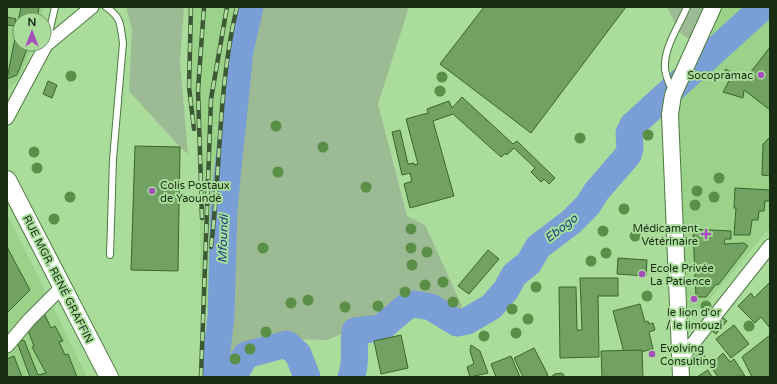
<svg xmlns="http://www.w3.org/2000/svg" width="777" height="384" font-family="'Varela Round',sans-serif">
  <rect width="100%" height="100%" fill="#aadd9c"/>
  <g fill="#9ad28a">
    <path d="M7 7H44L41 20H20V44H34L19 78 7 92Z"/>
    <path d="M191 7H250L240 51 236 88 216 212 211 308H201L199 145 189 87Z"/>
    <path d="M719 7H770V227L706 304 691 315 686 301 682 267 678 93Z"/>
    <path d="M7 213 87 377H7Z"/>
  </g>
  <g fill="#9cba94">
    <path d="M126 7H184L180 62 188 154 180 147 129 91 132 30Z"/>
    <path d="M250 7H409L378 104 407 216 425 225 462 306 457 317 445 309 419 300 402 304 385 322 375 326 357 327 327 340 296 339 274 344 246 367 240 377H214L221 316 224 208 240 51Z"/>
    <path d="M667 7H720L701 47 679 32Z"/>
  </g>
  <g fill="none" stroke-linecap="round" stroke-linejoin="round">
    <g stroke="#7a9ed6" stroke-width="27">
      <path d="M214 377 221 316 224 208 240 51 250 7"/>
      <path d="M236 377V372L246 355 287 344 298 354 307 377"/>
      <path d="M351 377C357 364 353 346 355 331L381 328 407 306 414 304 431 307 457 323 467 321 491 307 506 290 514 275 529 263 538 247 571 222 588 205 596 192 628 155 630 148 629 133 633 125 763 7"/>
    </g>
  </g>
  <g fill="#71a263" stroke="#38662a">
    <path d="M21 7H39L37 20H20V44H29L17 75 7 79Z"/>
    <path d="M484 7H626L531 133 440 64Z"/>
    <path d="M7 17 16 19 14 26 7 25Z"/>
    <path d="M770 47V110L744 90 743 98 723 92 730 79 722 74 726 69 744 81Z"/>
    <path d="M48 81 57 85 52 98 43 94Z"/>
    <path d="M462 97 513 144 517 141 555 178 549 184 544 179 541 182 531 172 535 168 514 148 507 155 506 153 501 157 453 114 433 121 454 196 410 208 404 184 412 181 410 173 402 175 392 132 400 130 408 164 414 163V165L418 164 406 119 428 113 427 109 449 101 452 108Z"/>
    <path d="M770 137V176L762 175 763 144Z"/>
    <path d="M135 146 180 147 178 271 131 270Z"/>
    <path d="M735 188 770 190V201H765L764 211H759L758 220H752L750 235H734L736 208H734Z"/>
    <path d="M693 229 731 231V239H725L724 244 744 243 748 246 718 285 716 284 706 297H696Z"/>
    <path d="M7 247 30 290 7 313Z"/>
    <path d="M488 250 499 259 469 294 458 286Z"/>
    <path d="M618 258 647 260 646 276 617 274Z"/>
    <path d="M580 278H618V296H598L599 357 560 358 559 287H576L577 330H582Z"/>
    <path d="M769 283 770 285V328L761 317 755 323 738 306 751 293 754 298Z"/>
    <path d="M640 304 645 322 648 321 649 324 653 323 655 330 649 332 653 349 625 356 613 311Z"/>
    <path d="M44 313 51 328 55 326 63 341 59 342 65 355 68 354 77 377H30L17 342 24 340 38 375 46 373 32 347 34 346 27 328Z"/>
    <path d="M722 317 727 321 716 334 711 330Z"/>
    <path d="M734 325 749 344 731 358 716 339Z"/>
    <path d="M401 335 408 368 381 374 374 341Z"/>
    <path d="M770 335V377H752L742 357Z"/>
    <path d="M471 345 480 351 488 373 470 377 467 367 474 364 470 351Z"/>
    <path d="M534 348 548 375 545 377H523L514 358Z"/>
    <path d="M642 350 643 377H602L601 351Z"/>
    <path d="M723 353 730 362 734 359 745 376 718 377 708 363 713 360 714 362Z"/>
    <path d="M14 356 22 377H7V359Z"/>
    <path d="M511 356 520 377H496L491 364Z"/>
    <path d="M708 370 712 377H697Z"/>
    <path d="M562 373 565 377H551L555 374Z"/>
  </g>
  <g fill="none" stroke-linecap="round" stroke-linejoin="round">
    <defs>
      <g id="service">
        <path d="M106 7C122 18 120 24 123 43L113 159 110 255"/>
        <path d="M47 41 55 7"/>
        <path d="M672 90C668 81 664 72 665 63 666 44 680 24 687 7"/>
      </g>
      <g id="minor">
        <path d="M7 118 46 45 92 7"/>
        <path d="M7 346 29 320 62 287"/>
        <path d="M680 360 770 246"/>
      </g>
      <path id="tertiary" d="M681 377 670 114 673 95 713 7"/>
      <path id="secondary" d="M7 180 109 377"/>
    </defs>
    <use href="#service" stroke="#4c7b3f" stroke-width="8"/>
    <use href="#minor" stroke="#4c7b3f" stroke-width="15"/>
    <use href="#tertiary" stroke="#4c7b3f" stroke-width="18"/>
    <use href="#secondary" stroke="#4c7b3f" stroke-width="20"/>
    <use href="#service" stroke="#fff" stroke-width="6"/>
    <use href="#minor" stroke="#fff" stroke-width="13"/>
    <use href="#tertiary" stroke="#fff" stroke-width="16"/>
    <use href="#secondary" stroke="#fff" stroke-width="18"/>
    <defs>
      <g id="rail">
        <path d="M191 7 189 87 194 129"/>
        <path d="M202 218 198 90 204 7"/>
        <path d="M211 247C221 167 218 86 237 7"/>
        <path d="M201 377 211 99 227 7"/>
      </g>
    </defs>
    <use href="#rail" stroke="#3c5834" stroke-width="4.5"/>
    <use href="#rail" stroke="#aadd9c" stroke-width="3" stroke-dasharray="9" stroke-linecap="butt"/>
  </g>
  <g fill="#598f46">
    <circle cx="71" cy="76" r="5.5"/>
    <circle cx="442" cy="77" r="5.5"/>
    <circle cx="440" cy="91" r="5.5"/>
    <circle cx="276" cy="126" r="5.5"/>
    <circle cx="648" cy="135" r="5.5"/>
    <circle cx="580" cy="138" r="5.5"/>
    <circle cx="323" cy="147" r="5.5"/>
    <circle cx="34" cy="152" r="5.5"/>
    <circle cx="37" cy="168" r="5.5"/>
    <circle cx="278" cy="172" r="5.5"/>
    <circle cx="719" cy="178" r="5.5"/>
    <circle cx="366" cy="187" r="5.5"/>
    <circle cx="697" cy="191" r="5.5"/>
    <circle cx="70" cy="197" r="5.5"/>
    <circle cx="714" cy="197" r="5.5"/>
    <circle cx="695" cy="205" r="5.5"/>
    <circle cx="624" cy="209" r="5.5"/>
    <circle cx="54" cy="219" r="5.5"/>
    <circle cx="411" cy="229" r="5.5"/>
    <circle cx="603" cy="231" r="5.5"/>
    <circle cx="635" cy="236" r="5.5"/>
    <circle cx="263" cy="248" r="5.5"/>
    <circle cx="411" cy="248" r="5.5"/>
    <circle cx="427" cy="252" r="5.5"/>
    <circle cx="606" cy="253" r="5.5"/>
    <circle cx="591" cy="261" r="5.5"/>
    <circle cx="412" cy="265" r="5.5"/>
    <circle cx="443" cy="282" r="5.5"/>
    <circle cx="425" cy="285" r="5.5"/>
    <circle cx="536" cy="287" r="5.5"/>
    <circle cx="405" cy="292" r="5.5"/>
    <circle cx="647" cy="296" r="5.5"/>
    <circle cx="308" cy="300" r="5.5"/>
    <circle cx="453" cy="302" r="5.5"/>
    <circle cx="291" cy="303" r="5.5"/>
    <circle cx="378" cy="306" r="5.5"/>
    <circle cx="706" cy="306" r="5.5"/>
    <circle cx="345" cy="307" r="5.5"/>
    <circle cx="512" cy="309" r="5.5"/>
    <circle cx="528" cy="319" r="5.5"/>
    <circle cx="749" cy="326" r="5.5"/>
    <circle cx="266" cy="332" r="5.5"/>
    <circle cx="516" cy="333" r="5.5"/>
    <circle cx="484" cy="336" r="5.5"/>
    <circle cx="250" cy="349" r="5.5"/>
    <circle cx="700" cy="358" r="5.5"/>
    <circle cx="235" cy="359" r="5.5"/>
  </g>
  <g fill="#a64fbc" stroke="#aadd9c" stroke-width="1.5">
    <circle cx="761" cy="75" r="4"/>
    <circle cx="152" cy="191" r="4"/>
    <path d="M704 228h4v4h4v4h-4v4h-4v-4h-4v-4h4z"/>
    <circle cx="642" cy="274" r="4"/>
    <circle cx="694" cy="299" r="4"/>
    <circle cx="652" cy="354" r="4"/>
  </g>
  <g text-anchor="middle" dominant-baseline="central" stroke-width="4" stroke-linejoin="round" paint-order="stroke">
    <g font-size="11" fill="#192d13" stroke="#aadd9c" text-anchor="start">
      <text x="753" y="75" text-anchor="end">Socopramac</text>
      <text x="160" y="185">Colis Postaux<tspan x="160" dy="13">de Yaoundé</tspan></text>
      <text x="698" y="228" text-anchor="end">Médicament<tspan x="698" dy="13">Vétérinaire</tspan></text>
      <text x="650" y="268">Ecole Privée<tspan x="650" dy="13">La Patience</tspan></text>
      <text x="694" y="312" text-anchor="middle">le lion d'or<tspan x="694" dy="13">/ le limouzi</tspan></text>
      <text x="660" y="348">Evolving<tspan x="660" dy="13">Consulting</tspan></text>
    </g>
    <g font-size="11" fill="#192d13" stroke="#aadd9c">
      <text transform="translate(58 279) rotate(63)">RUE MGR. RENÉ GRAFFIN</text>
    </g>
    <g font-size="12" font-style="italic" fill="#144082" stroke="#aadd9c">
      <text transform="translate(561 228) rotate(-38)">Ebogo</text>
      <text transform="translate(223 239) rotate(-88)">Mfoundi</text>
    </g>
  </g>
  <rect width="777" height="384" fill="none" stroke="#192d13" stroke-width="16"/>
  <g transform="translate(32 32)"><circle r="19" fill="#aadd9c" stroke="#709765"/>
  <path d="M0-3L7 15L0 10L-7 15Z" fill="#a64fbc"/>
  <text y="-6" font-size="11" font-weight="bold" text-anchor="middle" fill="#192d13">N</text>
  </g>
</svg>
